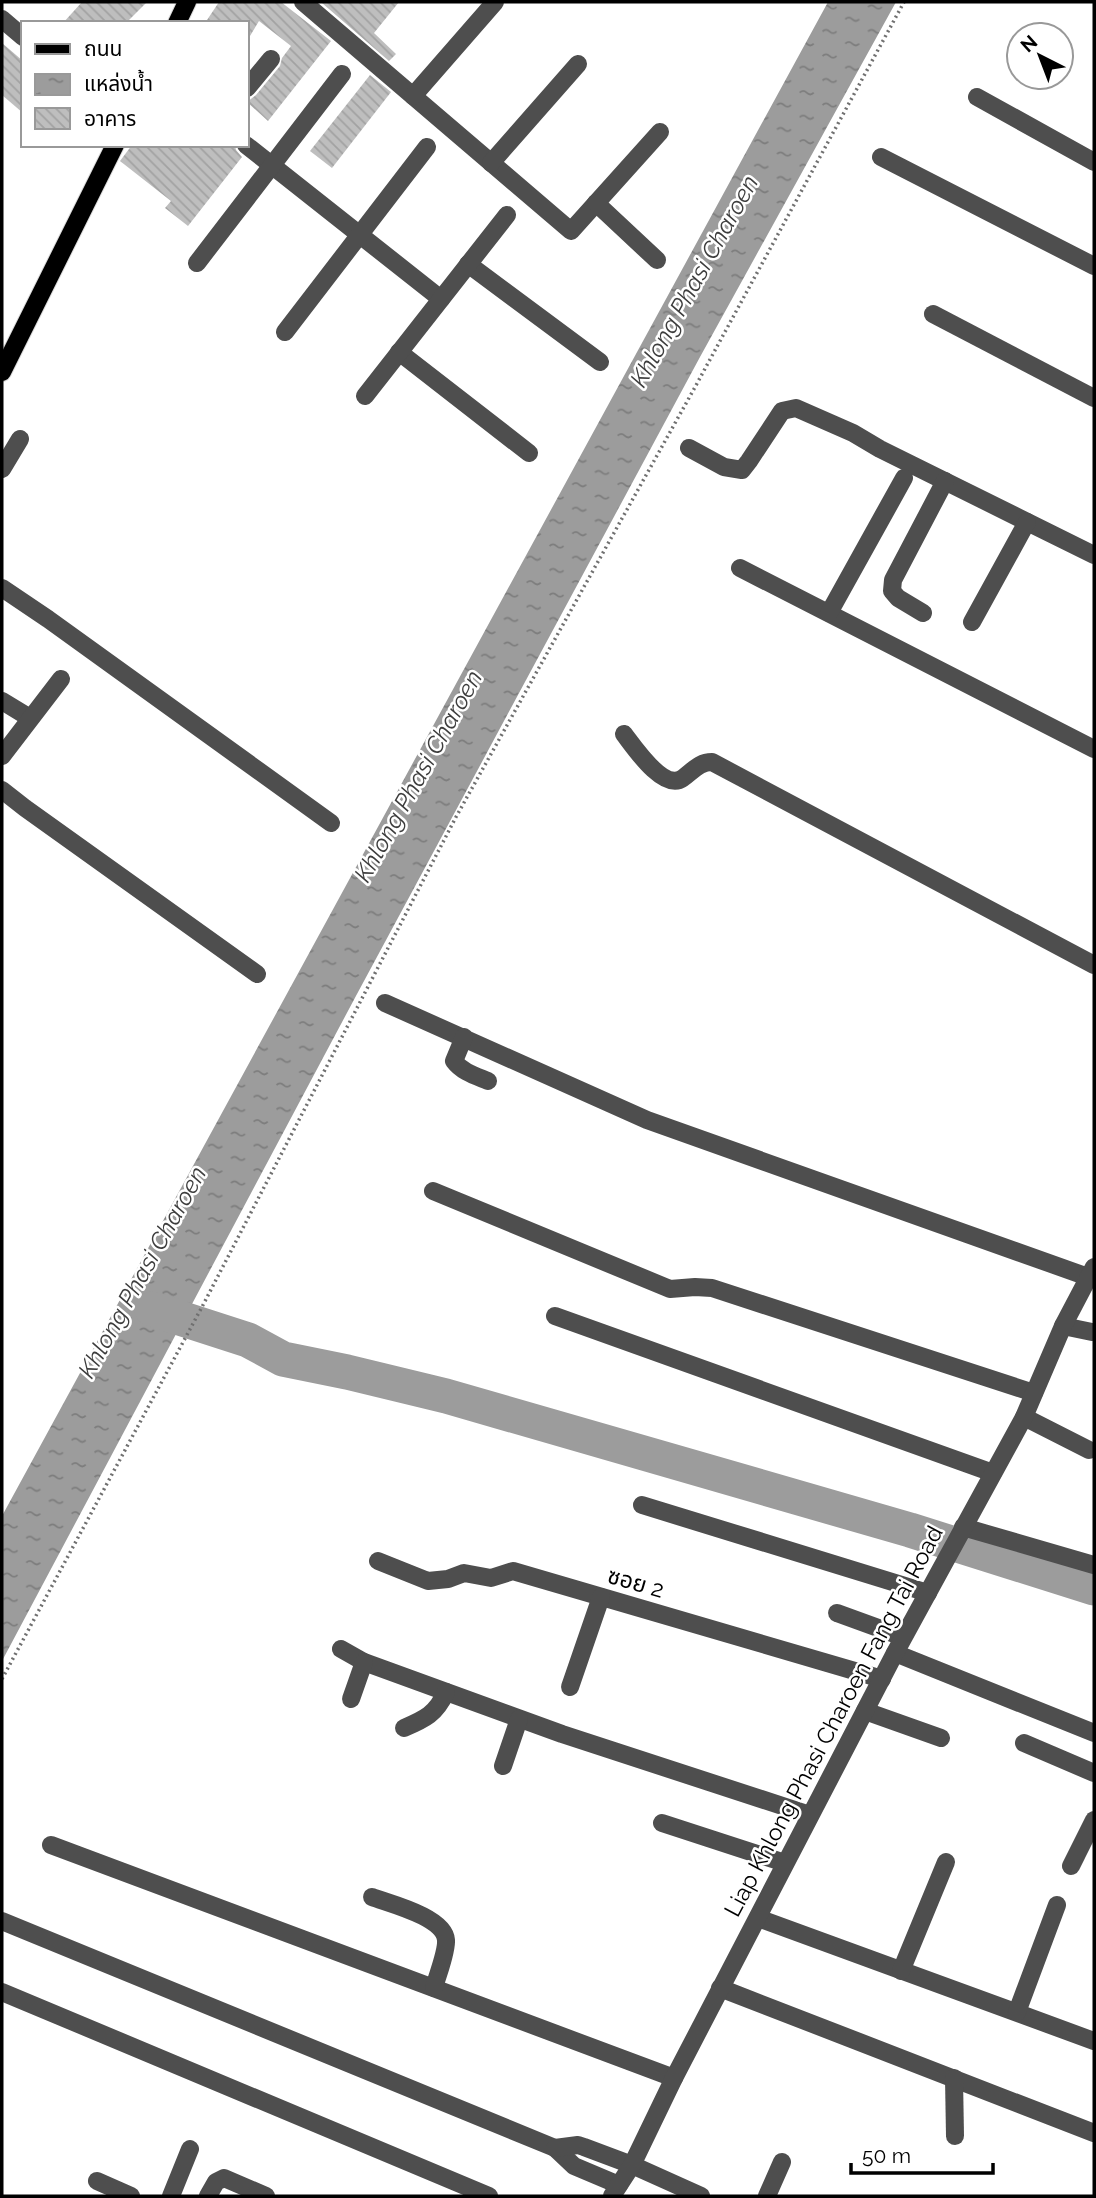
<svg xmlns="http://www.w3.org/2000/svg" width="1096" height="2198" font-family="Raleway,'Noto Sans Thai',sans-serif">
  <defs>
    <pattern id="water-ripples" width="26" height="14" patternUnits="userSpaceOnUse" patternTransform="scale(1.75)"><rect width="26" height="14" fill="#9c9c9c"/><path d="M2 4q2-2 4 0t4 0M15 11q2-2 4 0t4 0" fill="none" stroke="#7d7d7d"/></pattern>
    <pattern id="building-back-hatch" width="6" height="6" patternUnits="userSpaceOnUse" patternTransform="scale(1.75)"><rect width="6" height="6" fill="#bebebe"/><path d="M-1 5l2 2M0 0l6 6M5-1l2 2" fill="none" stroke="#a2a2a2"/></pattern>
  </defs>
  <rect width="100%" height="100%" fill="#fff"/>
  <path fill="url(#water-ripples)" d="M828 2H896L700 357 357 994 2 1661V1516Z"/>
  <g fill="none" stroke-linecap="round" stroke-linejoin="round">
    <path stroke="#9c9c9c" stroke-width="35" d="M152 1309 248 1340 283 1359 347 1372 446 1396 910 1530 1094 1588"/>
  </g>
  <g fill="url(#building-back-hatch)">
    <path d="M82 2H147L126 23H63Z"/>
    <path d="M219 2H281L331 41 268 121 247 102 256 95 280 66 282 58 291 46 259 21 247 41V23H205Z"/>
    <path d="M323 2H399L374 33 396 54 389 61 322 3Z"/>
    <path d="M2 43 23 61V113L2 95Z"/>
    <path d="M370 75 391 92 332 168 310 151Z"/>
    <path d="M132 145H235L236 150 242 157 188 226 165 208 171 201 120 161Z"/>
  </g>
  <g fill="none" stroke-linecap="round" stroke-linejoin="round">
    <defs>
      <g id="major">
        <path d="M177 23 187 2"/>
        <path d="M2 372 115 145"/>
      </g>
    </defs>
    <use href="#major" stroke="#dbdbdb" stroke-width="20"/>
    <path stroke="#707070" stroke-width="3.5" stroke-dasharray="2 3.5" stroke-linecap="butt" d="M2 1679 203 1305 456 817 694 389 904 2"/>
    <g stroke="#4e4e4e" stroke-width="18">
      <path d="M303 2 571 231 660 132"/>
      <path d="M2 19 23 37"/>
      <path d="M247 88 271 59"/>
      <path d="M413 96 495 2"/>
      <path d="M977 97 1094 162"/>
      <path d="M246 145 441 299"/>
      <path d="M881 157 1094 266"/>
      <path d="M491 163 578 64"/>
      <path d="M596 203 657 260"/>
      <path d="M197 263 342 74"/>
      <path d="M468 264 600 362"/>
      <path d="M933 314 1094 398"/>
      <path d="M285 332 427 147"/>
      <path d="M399 352 529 453"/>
      <path d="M365 396 507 215"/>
      <path d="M689 448 724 467 742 470 749 461 782 411 796 408 853 433 880 449 1094 555"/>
      <path d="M2 469 20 439"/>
      <path d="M740 568 1094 749"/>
      <path d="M2 588 48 619 331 823"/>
      <path d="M829 613 904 478"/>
      <path d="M923 613 898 598 892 591 893 580 945 481"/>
      <path d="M972 622 1027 522"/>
      <path d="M2 701 30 718"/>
      <path d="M624 734C634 747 664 792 683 778 693 771 699 762 712 762L1094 965"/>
      <path d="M2 756 61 679"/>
      <path d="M2 790 25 808 257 974"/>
      <path d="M385 1003 647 1120 1088 1277"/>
      <path d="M464 1037 454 1061C462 1072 476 1076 488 1081"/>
      <path d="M433 1191 670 1289 695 1287 712 1288 1034 1393"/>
      <path d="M555 1316 993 1473"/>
      <path d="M1063 1326 1092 1332"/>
      <path d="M1024 1417 1089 1450"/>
      <path d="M642 1505 928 1593"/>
      <path d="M963 1527 1094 1565"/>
      <path d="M378 1561 428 1581 448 1579 464 1573 491 1578 513 1571 882 1679"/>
      <path d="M837 1613 903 1637"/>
      <path d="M341 1649 364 1662 562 1734 810 1815"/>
      <path d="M895 1653 1094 1733"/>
      <path d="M570 1687 601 1597"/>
      <path d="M351 1699 364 1662"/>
      <path d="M865 1711 941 1738"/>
      <path d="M404 1728C425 1719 436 1714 446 1692"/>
      <path d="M1024 1743 1094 1773"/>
      <path d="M503 1766 519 1719"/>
      <path d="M662 1823 785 1863"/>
      <path d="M51 1845 674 2078"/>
      <path d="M1071 1866 1094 1820"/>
      <path d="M372 1897C391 1904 444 1917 446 1940 447 1952 437 1976 434 1988"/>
      <path d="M758 1918 1094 2041"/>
      <path d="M2 1921 555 2148 574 2166 619 2185"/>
      <path d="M901 1971 946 1862"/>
      <path d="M720 1988 1094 2133"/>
      <path d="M2 1992 489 2196"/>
      <path d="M1017 2012 1057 1905"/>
      <path d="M954 2078 955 2136"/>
      <path d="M555 2148 578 2145 584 2147 632 2165 701 2196"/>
      <path d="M97 2181 131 2196"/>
      <path d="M171 2196 190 2149"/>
      <path d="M208 2196 216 2182 224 2178 266 2196"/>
      <path d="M612 2196 632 2165 674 2078 895 1653 1024 1417 1063 1326 1094 1267"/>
      <path d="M767 2196 782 2162"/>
    </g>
    <use href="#major" stroke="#000" stroke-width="18"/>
  </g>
  <g text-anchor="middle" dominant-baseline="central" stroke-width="5" stroke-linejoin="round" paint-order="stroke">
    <g font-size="23" fill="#000" stroke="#fff">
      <text transform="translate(636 1582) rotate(16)">ซอย 2</text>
      <text transform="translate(833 1721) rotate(-62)">Liap Khlong Phasi Charoen Fang Tai Road</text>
    </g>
    <g font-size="24" font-style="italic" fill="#3d3d3d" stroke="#fff">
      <text transform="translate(694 281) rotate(-61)">Khlong Phasi Charoen</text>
      <text transform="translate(418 776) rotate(-61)">Khlong Phasi Charoen</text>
      <text transform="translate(142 1272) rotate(-61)">Khlong Phasi Charoen</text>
    </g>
  </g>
  <rect width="1096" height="2198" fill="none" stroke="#000000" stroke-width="7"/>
  <rect x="21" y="21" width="228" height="126" fill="#ffffff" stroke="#999999" stroke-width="2"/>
  <rect x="35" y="44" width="35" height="10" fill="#000000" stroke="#999999" stroke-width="2"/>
  <text x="84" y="56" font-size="21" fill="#000000">ถนน</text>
  <rect x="35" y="74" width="35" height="21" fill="url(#water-ripples)" stroke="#999999" stroke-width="2"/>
  <text x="84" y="91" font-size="21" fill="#000000">แหล่งน้ำ</text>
  <rect x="35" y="108" width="35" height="21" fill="url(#building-back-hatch)" stroke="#999999" stroke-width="2"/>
  <text x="84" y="126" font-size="21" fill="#000000">อาคาร</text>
  <g transform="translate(1040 56) rotate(318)"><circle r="33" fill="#ffffff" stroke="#999999" stroke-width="2"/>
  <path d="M0-5L12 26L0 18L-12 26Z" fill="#000000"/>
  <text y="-10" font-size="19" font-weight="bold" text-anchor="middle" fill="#000000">N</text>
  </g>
  <path d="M851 2163v10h142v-10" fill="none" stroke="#000000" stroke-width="3.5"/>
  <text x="862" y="2163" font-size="21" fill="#000000" stroke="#ffffff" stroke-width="5" paint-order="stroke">50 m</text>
</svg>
